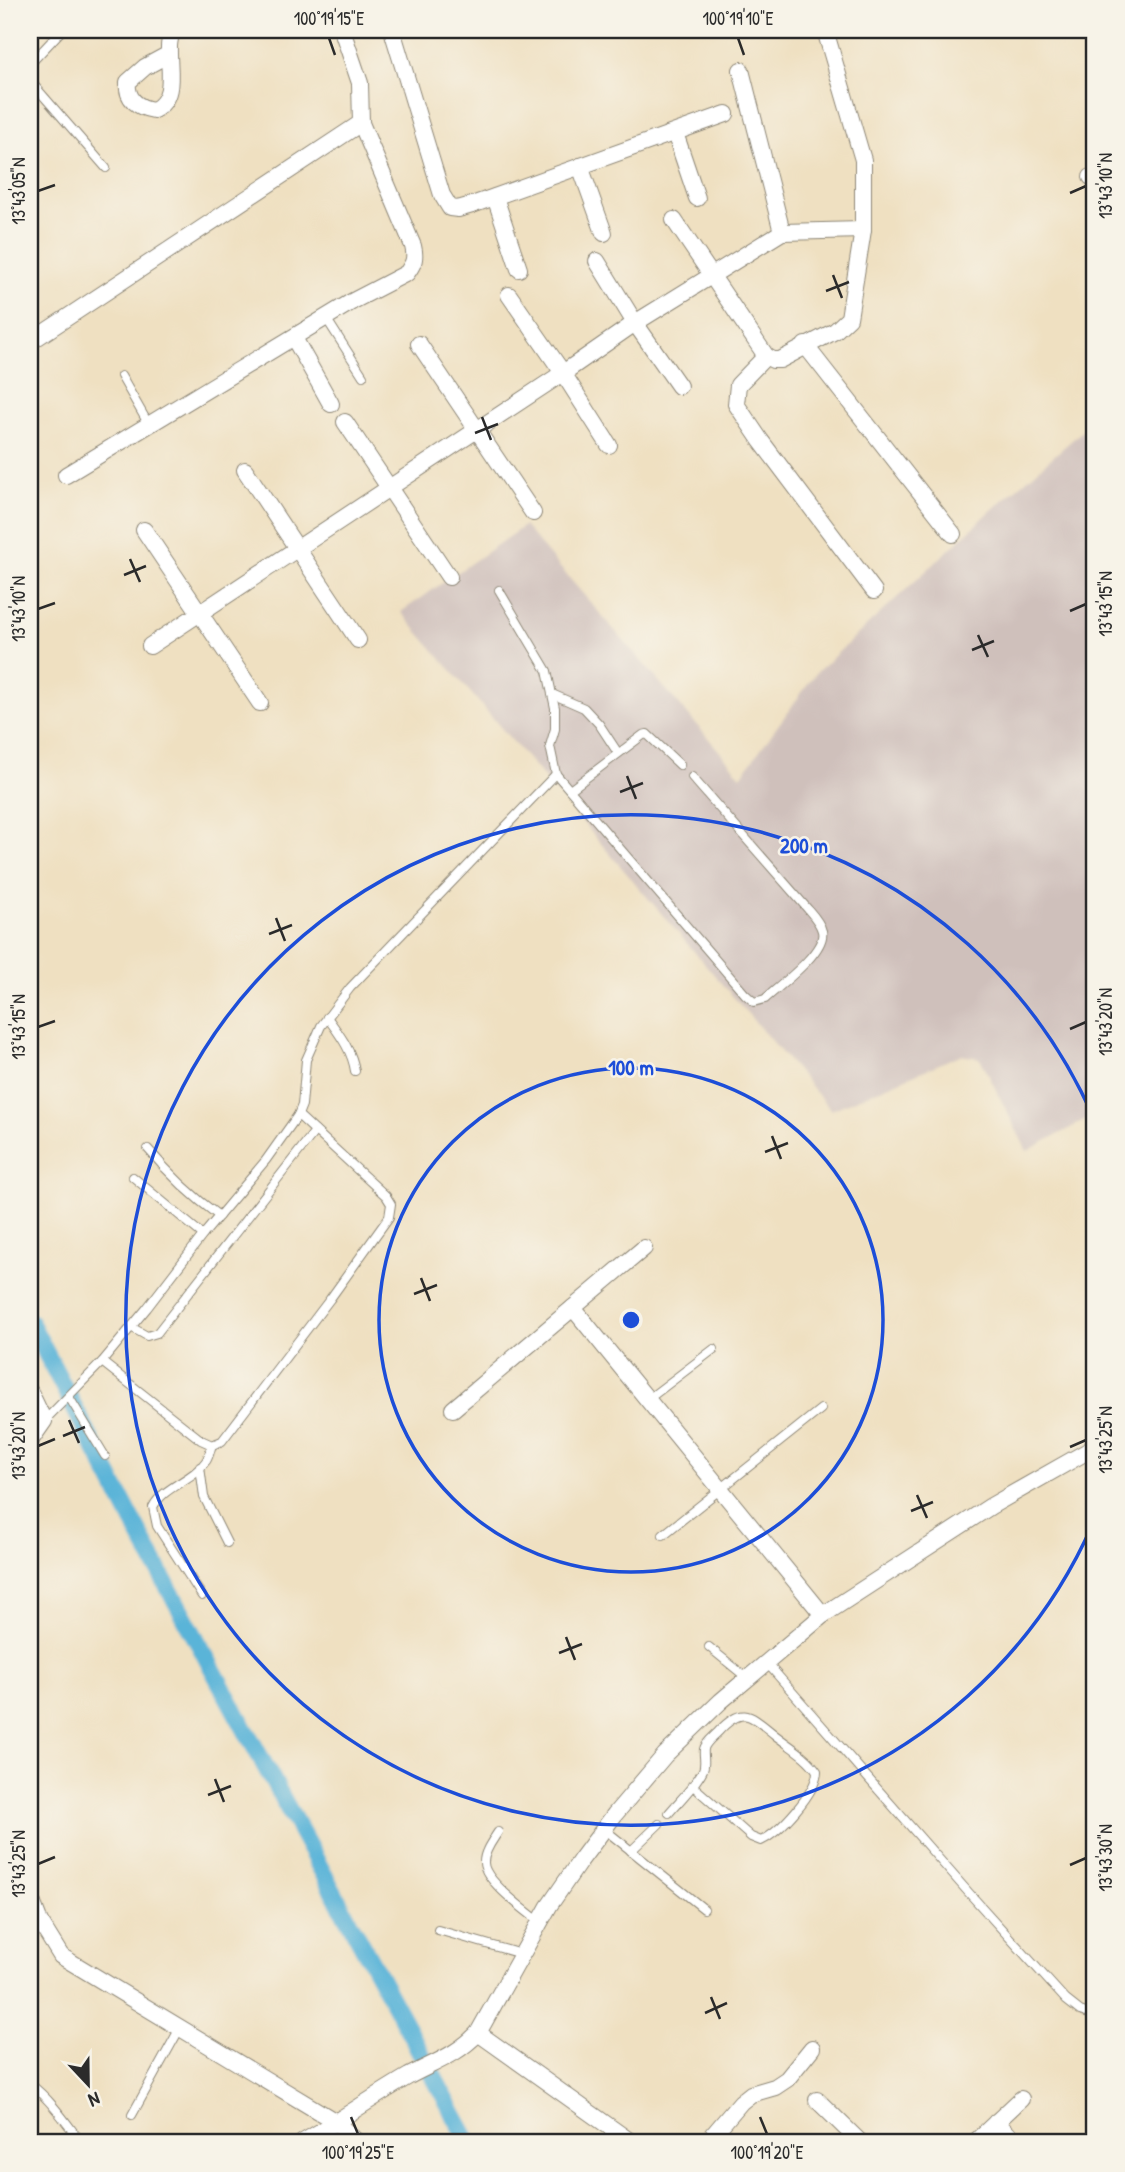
<svg xmlns="http://www.w3.org/2000/svg" width="1125" height="2172" font-family="'Patrick Hand',sans-serif">
  <rect width="100%" height="100%" fill="#f7f3e8"/>
  <filter id="ink" filterUnits="userSpaceOnUse"><feTurbulence type="fractalNoise" baseFrequency=".0143" numOctaves="2"/><feDisplacementMap in="SourceGraphic" scale="14" xChannelSelector="R" yChannelSelector="G"/><feConvolveMatrix kernelMatrix="1 2 1 2 8 2 1 2 1" color-interpolation-filters="sRGB"/></filter>
  <filter id="wash" filterUnits="userSpaceOnUse"><feTurbulence type="fractalNoise" baseFrequency=".00686" numOctaves="4" result="noise"/><feDisplacementMap in="SourceGraphic" scale="28" xChannelSelector="R" yChannelSelector="G"/><feGaussianBlur stdDeviation="1.57" result="paint"/><feColorMatrix in="noise" values="0 0 0 0 0 0 0 0 0 0 0 0 0 0 0 0 0 1.4 0 .05"/><feComposite in="paint" operator="in"/></filter>
  <g filter="url(#wash)">
    <rect width="100%" height="100%" fill="#efe0c1"/>
    <path fill="#cfc0bb" d="M1095 420V1115L1027 1151 980 1058 960 1055 831 1110 401 612 524 526 741 776 817 672 993 509Z"/>
    <g fill="none" stroke-linecap="round" stroke-linejoin="round">
      <path stroke="#5ab4d8" stroke-width="18" d="M30 1322 149 1552 469 2142"/>
    </g>
  </g>
  <g filter="url(#ink)">
    <g fill="none" stroke-linecap="round" stroke-linejoin="round">
      <defs>
        <g id="service">
          <path d="M30 64 62 30"/>
          <path d="M30 75 33 84 106 168"/>
          <path d="M326 318 363 376"/>
          <path d="M121 376 149 425"/>
          <path d="M499 590 547 671 555 708V729L550 746 556 774 745 994 754 1002 765 999C779 986 827 951 822 931 820 922 812 914 806 907L692 777"/>
          <path d="M552 694 584 708 599 724 618 753"/>
          <path d="M570 790 643 735 647 734 680 765"/>
          <path d="M327 1017C339 1034 352 1050 355 1071"/>
          <path d="M148 1149C170 1175 192 1196 219 1216"/>
          <path d="M133 1177 203 1235"/>
          <path d="M131 1327 147 1336 157 1333 315 1131"/>
          <path d="M102 1362 201 1440 212 1445 222 1441 330 1299 389 1217 391 1204 386 1196 298 1115"/>
          <path d="M69 1397 105 1456"/>
          <path d="M647 1400 714 1349"/>
          <path d="M44 1421 102 1362 147 1308 203 1235 266 1160 298 1115 302 1105 306 1060 321 1026 350 988 556 774"/>
          <path d="M200 1467 204 1497 227 1543"/>
          <path d="M663 1535 821 1409"/>
          <path d="M202 1596 157 1526 153 1507C164 1486 192 1481 206 1461 209 1457 210 1450 212 1445"/>
          <path d="M709 1647 747 1678"/>
          <path d="M766 1662 969 1893 1066 2000 1080 2011 1092 2015 1095 2013"/>
          <path d="M669 1813C680 1800 695 1786 703 1770 706 1763 703 1756 704 1749 705 1743 713 1737 718 1732 743 1705 750 1715 775 1735 789 1746 807 1756 817 1771 817 1792 780 1832 761 1841L751 1837 692 1785"/>
          <path d="M604 1829 704 1909"/>
          <path d="M498 1832C493 1840 484 1851 484 1862 483 1880 526 1911 540 1922"/>
          <path d="M631 1851 659 1824"/>
          <path d="M438 1930 521 1954"/>
          <path d="M30 2084C51 2100 65 2121 81 2142"/>
          <path d="M132 2115 180 2028"/>
        </g>
        <g id="minor">
          <path d="M392 30 442 195 450 208 458 209 472 205 726 114"/>
          <path d="M169 54 145 67 128 82C126 99 138 108 154 110 177 98 168 69 169 47 169 41 171 35 172 30"/>
          <path d="M741 70 782 232"/>
          <path d="M675 133 697 198"/>
          <path d="M580 166 604 233"/>
          <path d="M1091 177 1095 175"/>
          <path d="M495 197 519 269"/>
          <path d="M674 220 766 356 773 360H780L835 331 849 318 863 230V160L825 30"/>
          <path d="M597 261 635 323 679 386"/>
          <path d="M509 295 563 373 609 445"/>
          <path d="M294 338 331 404"/>
          <path d="M30 342 361 123"/>
          <path d="M419 344 533 513"/>
          <path d="M805 345 953 534"/>
          <path d="M766 356 738 385 736 404 761 441 874 591"/>
          <path d="M345 422 449 577"/>
          <path d="M245 470 358 640"/>
          <path d="M66 475 353 301 407 273C414 263 416 258 413 246L361 123 360 83 342 30"/>
          <path d="M144 530 260 703"/>
          <path d="M150 646 563 373 635 323 782 232 863 230"/>
          <path d="M573 1308 823 1615"/>
          <path d="M30 1392 44 1421 30 1441"/>
          <path d="M453 1409 644 1248"/>
          <path d="M30 1896 40 1922 61 1956 336 2122 357 2142"/>
          <path d="M478 2033 631 2142"/>
          <path d="M817 2100 860 2142"/>
          <path d="M996 2122 1016 2142"/>
          <path d="M303 2142C339 2121 373 2097 409 2076 435 2062 457 2055 478 2033L549 1906 580 1861 615 1814 665 1755 721 1701 823 1615 991 1506 1095 1447"/>
          <path d="M707 2142 741 2102 751 2094 775 2087 787 2079 812 2048"/>
          <path d="M975 2142 1021 2099"/>
        </g>
      </defs>
      <use href="#service" stroke="#8d8676" stroke-width="10"/>
      <use href="#minor" stroke="#8d8676" stroke-width="18"/>
      <use href="#service" stroke="#fff" stroke-width="8"/>
      <use href="#minor" stroke="#fff" stroke-width="16"/>
    </g>
  </g>
  <path fill="none" stroke="#2b2b2b" stroke-width="2.5" d="M329 38 335 55M738 38 744 55M38 191 55 185M1070 193 1086 186M833 275 842 298M826 291 849 282M482 417 491 440M475 433 498 424M130 559 140 582M124 575 146 566M38 609 55 603M1070 611 1086 604M978 635 988 657M972 650 994 641M627 776 636 799M620 792 643 783M276 918 285 941M269 934 292 925M38 1027 55 1021M1070 1029 1086 1022M772 1136 781 1159M765 1152 788 1143M421 1278 430 1301M414 1294 437 1285M69 1420 79 1443M63 1436 85 1427M38 1446 55 1439M1070 1447 1086 1440M917 1495 927 1518M911 1511 933 1502M566 1637 575 1660M559 1653 582 1644M215 1779 224 1802M208 1795 231 1786M38 1864 55 1857M1070 1865 1086 1858M711 1997 720 2019M705 2013 727 2003M351 2117 358 2134M760 2117 767 2134"/>
  <g fill="none" stroke="#1d4ed8" stroke-width="3.5">
    <circle cx="631" cy="1320" r="252"/>
    <path d="M1094 1521A505 505 0 1 1 1094 1119"/>
  </g>
  <circle cx="631" cy="1320" r="10" fill="#1d4ed8" stroke="#f7f3e8" stroke-width="3.5"/>
  <g font-size="21" text-anchor="middle" font-weight="bold" fill="#1d4ed8" stroke="#f7f3e8" stroke-width="5" stroke-linejoin="round" paint-order="stroke">
    <text x="804" y="853">200 m</text>
    <text x="631" y="1075">100 m</text>
  </g>
  <rect width="1125" height="2172" fill="none" stroke="#f7f3e8" stroke-width="77"/>
  <g transform="translate(88 2084) rotate(158)" stroke="#f7f3e8" stroke-width="5" paint-order="stroke">
  <path d="M0-5L12 26L0 18L-12 26Z" fill="#2b2b2b"/>
  <text y="-10" font-size="19" font-weight="bold" text-anchor="middle" fill="#2b2b2b">N</text>
  </g>
  <rect x="38" y="38" width="1048" height="2096" fill="none" stroke="#2b2b2b" stroke-width="2.5"/>
  <g font-size="18" text-anchor="middle" fill="#2b2b2b">
    <text x="329" y="25">100°19'15"E</text>
    <text x="738" y="25">100°19'10"E</text>
    <text transform="translate(1106 186) rotate(-90)" y="6">13°43'10"N</text>
    <text transform="translate(19 191) rotate(-90)" y="6">13°43'05"N</text>
    <text transform="translate(1106 604) rotate(-90)" y="6">13°43'15"N</text>
    <text transform="translate(19 609) rotate(-90)" y="6">13°43'10"N</text>
    <text transform="translate(1106 1022) rotate(-90)" y="6">13°43'20"N</text>
    <text transform="translate(19 1027) rotate(-90)" y="6">13°43'15"N</text>
    <text transform="translate(1106 1440) rotate(-90)" y="6">13°43'25"N</text>
    <text transform="translate(19 1446) rotate(-90)" y="6">13°43'20"N</text>
    <text transform="translate(1106 1858) rotate(-90)" y="6">13°43'30"N</text>
    <text transform="translate(19 1864) rotate(-90)" y="6">13°43'25"N</text>
    <text x="358" y="2159">100°19'25"E</text>
    <text x="767" y="2159">100°19'20"E</text>
  </g>
</svg>
